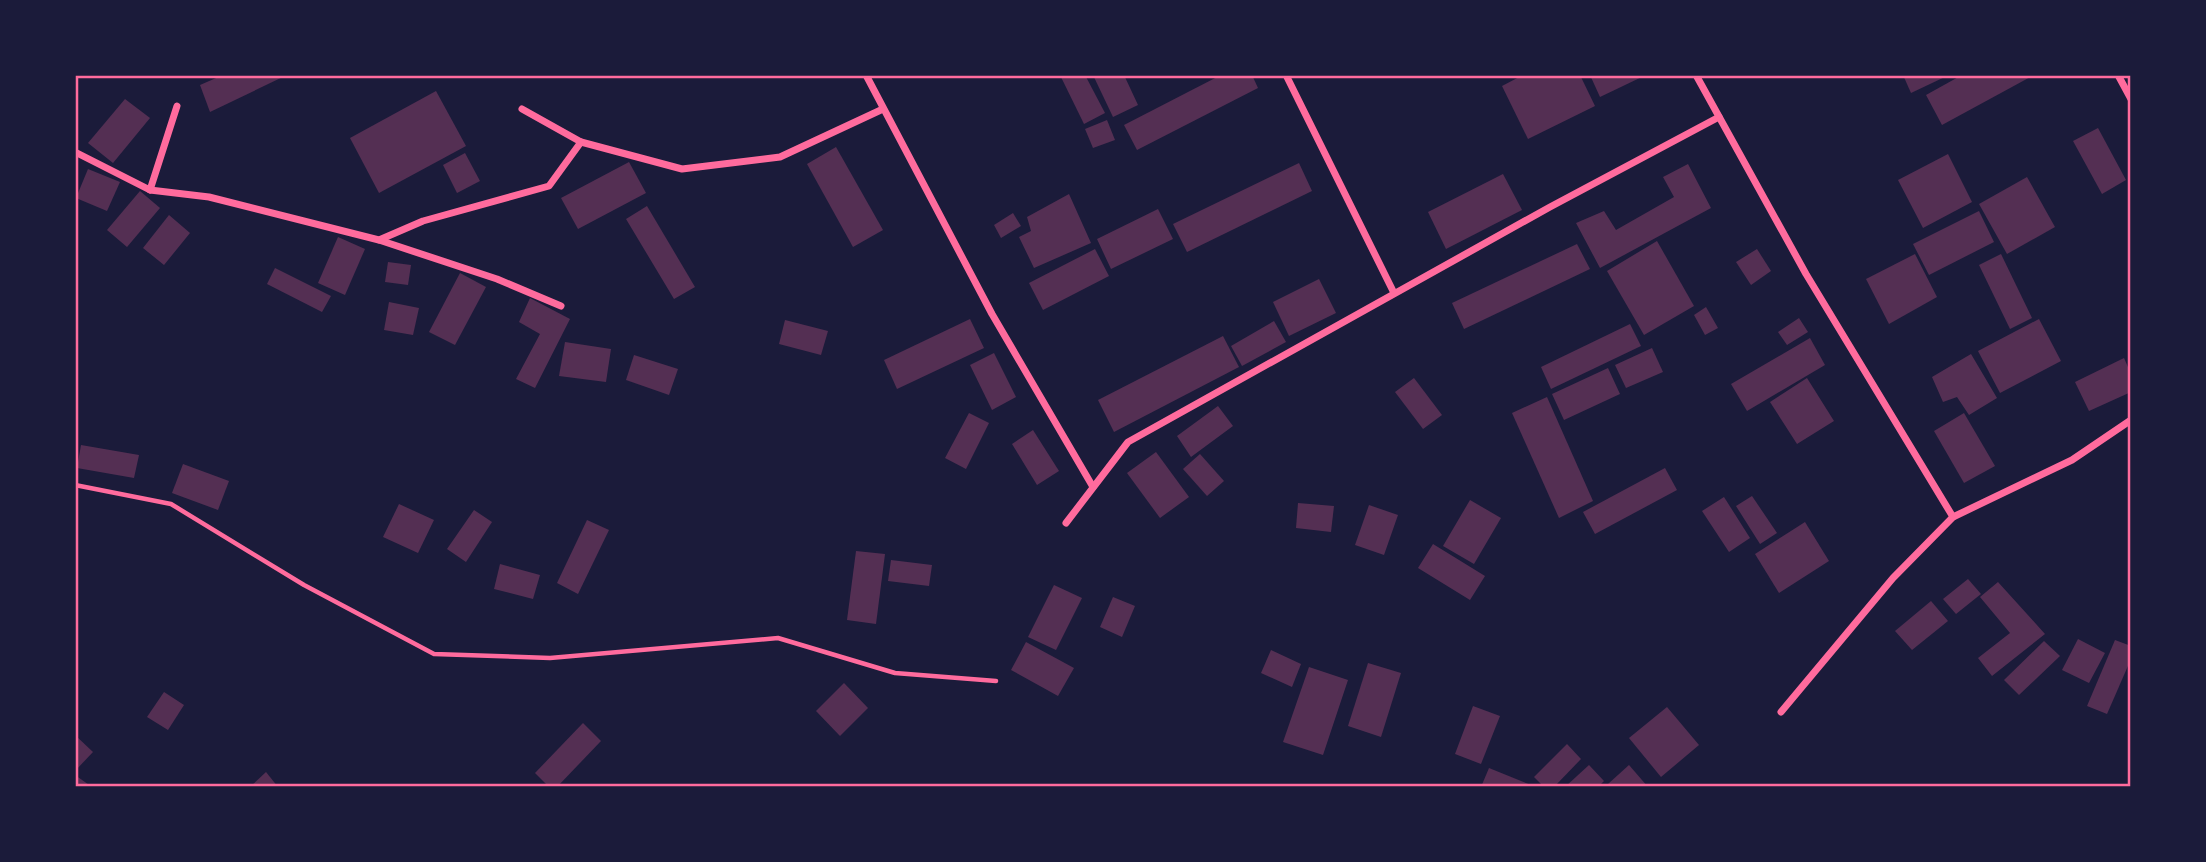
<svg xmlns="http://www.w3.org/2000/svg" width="2206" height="862" font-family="'Fira Sans',sans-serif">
  <rect width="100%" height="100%" fill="#1b1b3a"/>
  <g fill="#542f53">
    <path d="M223 75H287L210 112 200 85Z"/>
    <path d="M1060 75H1085L1105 113 1084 124Z"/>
    <path d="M1093 75H1124L1138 105 1113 117Z"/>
    <path d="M1221 75H1252L1258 88 1137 150 1124 125Z"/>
    <path d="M1523 75H1580L1595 106 1528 139 1502 86Z"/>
    <path d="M1590 75H1646L1600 97Z"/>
    <path d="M1903 75H1949L1911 93Z"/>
    <path d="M1962 75H2034L1942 125 1926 95Z"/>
    <path d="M436 91 466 146 379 193 350 138Z"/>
    <path d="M125 99 150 118 113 163 88 143Z"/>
    <path d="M1107 120 1115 140 1093 148 1085 129Z"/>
    <path d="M2098 128 2126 180 2102 194 2073 141Z"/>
    <path d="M836 147 883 230 853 247 807 164Z"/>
    <path d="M465 153 480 181 457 193 443 165Z"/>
    <path d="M1948 154 1972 202 1923 228 1898 180Z"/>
    <path d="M629 162 646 193 578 229 561 198Z"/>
    <path d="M1299 163 1312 191 1187 252 1173 224Z"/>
    <path d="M1688 164 1711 208 1600 268 1576 223 1604 211 1616 230 1674 197 1663 177Z"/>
    <path d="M88 169 120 182 107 211 76 198Z"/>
    <path d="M1503 174 1522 210 1446 249 1428 212Z"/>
    <path d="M2027 177 2055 227 2007 254 1979 204Z"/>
    <path d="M140 191 160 208 127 247 107 230Z"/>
    <path d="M1069 194 1091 243 1034 268 1019 237 1031 231 1027 217Z"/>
    <path d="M647 206 695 287 674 299 626 219Z"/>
    <path d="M1158 209 1173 239 1111 269 1097 239Z"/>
    <path d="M1979 211 1994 242 1929 275 1913 244Z"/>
    <path d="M1013 213 1021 226 1001 238 994 225Z"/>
    <path d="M169 215 190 233 164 265 143 248Z"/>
    <path d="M338 237 365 249 345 295 318 283Z"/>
    <path d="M1657 241 1694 306 1644 335 1607 271Z"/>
    <path d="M1577 244 1590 269 1464 329 1452 303Z"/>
    <path d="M1095 249 1109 276 1043 310 1029 283Z"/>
    <path d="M1757 249 1771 271 1751 285 1736 262Z"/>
    <path d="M1915 254 1937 297 1889 324 1866 279Z"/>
    <path d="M2001 254 2032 318 2010 329 1979 265Z"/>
    <path d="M388 262 411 265 408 285 385 282Z"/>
    <path d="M275 268 331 296 322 312 267 284Z"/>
    <path d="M460 273 486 287 455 345 429 332Z"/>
    <path d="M1319 279 1336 313 1289 336 1273 302Z"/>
    <path d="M530 298 570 319 535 388 516 379 540 334 519 322Z"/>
    <path d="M389 302 419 308 413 335 384 330Z"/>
    <path d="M1706 307 1718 328 1705 335 1694 315Z"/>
    <path d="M1799 318 1808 332 1787 345 1778 332Z"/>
    <path d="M970 319 984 348 897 389 884 360Z"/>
    <path d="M2039 319 2061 361 2000 393 1978 351Z"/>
    <path d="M785 320 828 331 821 355 779 344Z"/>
    <path d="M1274 321 1286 342 1242 366 1231 346Z"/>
    <path d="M1630 324 1641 346 1551 389 1541 367Z"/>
    <path d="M1223 336 1239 367 1114 432 1098 400Z"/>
    <path d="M1810 338 1825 365 1747 411 1731 384Z"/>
    <path d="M565 342 611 349 606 382 559 376Z"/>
    <path d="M1652 348 1663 372 1626 388 1615 365Z"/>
    <path d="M994 353 1016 397 992 410 970 365Z"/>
    <path d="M1971 354 1997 398 1969 415 1957 397 1943 402 1932 377Z"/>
    <path d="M634 355 678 369 669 395 626 380Z"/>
    <path d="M2124 358 2131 374V392L2089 411 2075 382Z"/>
    <path d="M1608 368 1620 394 1564 420 1552 394Z"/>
    <path d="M1414 378 1442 415 1423 429 1395 392Z"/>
    <path d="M1807 378 1834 421 1797 444 1770 402Z"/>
    <path d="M1547 397 1593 501 1559 518 1512 413Z"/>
    <path d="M1218 406 1233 426 1191 457 1177 436Z"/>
    <path d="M969 413 989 423 966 469 945 458Z"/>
    <path d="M1964 413 1995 466 1964 483 1934 431Z"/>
    <path d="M1033 430 1059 471 1037 485 1012 444Z"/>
    <path d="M81 445 139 455 134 478 77 468Z"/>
    <path d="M1156 452 1189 497 1160 518 1127 473Z"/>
    <path d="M1200 454 1224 481 1207 496 1183 469Z"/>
    <path d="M183 464 229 481 218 510 172 493Z"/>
    <path d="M1665 468 1677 490 1595 534 1583 512Z"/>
    <path d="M1752 496 1777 533 1760 544 1736 506Z"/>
    <path d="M1724 497 1750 538 1729 552 1702 511Z"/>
    <path d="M1470 500 1501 518 1474 564 1443 546Z"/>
    <path d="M1298 503 1334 506 1331 532 1296 528Z"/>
    <path d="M399 504 434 520 418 553 383 537Z"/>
    <path d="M1369 505 1398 515 1384 555 1355 545Z"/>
    <path d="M474 510 492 522 466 562 447 549Z"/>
    <path d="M587 520 609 530 578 594 557 583Z"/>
    <path d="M1805 522 1829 561 1779 593 1755 554Z"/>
    <path d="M1433 544 1485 576 1470 600 1418 568Z"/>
    <path d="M856 551 885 554 876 624 847 620Z"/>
    <path d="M891 560 932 565 929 586 888 581Z"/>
    <path d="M500 564 540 575 533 599 494 589Z"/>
    <path d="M1968 579 1981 594 1956 614 1943 599Z"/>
    <path d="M1998 582 2045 634 1992 676 1978 658 2010 633 1980 597Z"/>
    <path d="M1054 585 1082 598 1056 650 1028 637Z"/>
    <path d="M1113 597 1135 606 1122 637 1100 627Z"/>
    <path d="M1931 601 1948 621 1912 650 1895 631Z"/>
    <path d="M2078 639 2105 653 2089 683 2062 670Z"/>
    <path d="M2115 640 2131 646V659L2107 714 2087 706Z"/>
    <path d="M2044 641 2060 656 2019 695 2004 680Z"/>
    <path d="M1026 642 1074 668 1058 696 1011 670Z"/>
    <path d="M1271 650 1301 664 1292 687 1261 673Z"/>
    <path d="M1368 663 1401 673 1381 737 1348 726Z"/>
    <path d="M1309 667 1348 680 1323 755 1283 742Z"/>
    <path d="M844 683 868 708 840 736 816 711Z"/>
    <path d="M164 692 184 705 168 730 147 717Z"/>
    <path d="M1473 706 1500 716 1481 764 1455 754Z"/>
    <path d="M1667 707 1699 745 1661 777 1629 738Z"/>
    <path d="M583 723 601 741 557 787H549L535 773Z"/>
    <path d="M75 735 93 752 75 771Z"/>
    <path d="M1567 744 1581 759 1554 787H1544L1534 777Z"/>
    <path d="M1589 765 1604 781 1598 787H1565Z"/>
    <path d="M1629 765 1648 787H1610L1608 784Z"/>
    <path d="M1489 768 1536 787H1481Z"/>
    <path d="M266 772 278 787H250Z"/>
    <path d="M75 775 92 787H75Z"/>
  </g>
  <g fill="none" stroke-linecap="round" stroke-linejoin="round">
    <path stroke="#ff6b9d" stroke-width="4.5" d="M75 485 171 504 304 585 434 654 550 658 778 638 895 673 996 681"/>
    <g stroke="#ff6b9d" stroke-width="7">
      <path d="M866 75 992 314 1093 487"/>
      <path d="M1286 75 1394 293"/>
      <path d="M1696 75 1806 274 1953 517"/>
      <path d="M2118 75 2131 99"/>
      <path d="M177 106 150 190 209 197 379 240 423 221 549 186 581 142"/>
      <path d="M522 109 581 142 682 169 780 157 883 109"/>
      <path d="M75 152 150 190"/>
      <path d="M379 240 497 279 561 306"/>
      <path d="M1066 523 1128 442 1550 207 1719 117"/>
      <path d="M1781 712 1893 578 1953 517 2072 460 2131 420"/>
    </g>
  </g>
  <rect width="2206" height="862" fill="none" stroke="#1b1b3a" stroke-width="154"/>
  <rect x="77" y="77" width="2052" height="708" fill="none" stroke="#ff6b9d" stroke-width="2.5"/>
</svg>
